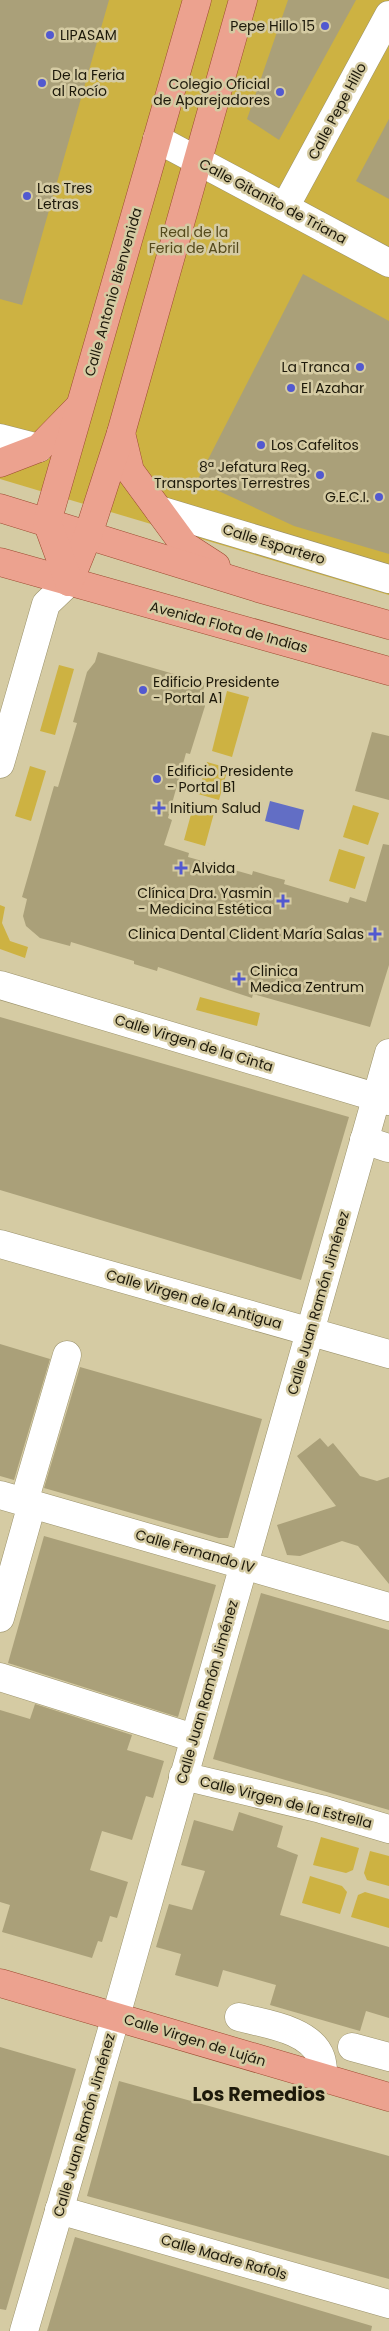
<svg xmlns="http://www.w3.org/2000/svg" width="389" height="2331" font-family="Poppins,sans-serif">
  <rect width="100%" height="100%" fill="#d5cba3"/>
  <g fill="#cdb242">
    <path d="M0 0H389V595L0 479Z"/>
    <path d="M59 665 74 669 55 735 40 731Z"/>
    <path d="M227 691 249 697 232 757 212 751Z"/>
    <path d="M207 762 228 768 219 800 198 794Z"/>
    <path d="M30 766 46 771 31 821 15 816Z"/>
    <path d="M353 805 379 813 368 845 343 837Z"/>
    <path d="M193 807 214 813 205 846 184 840Z"/>
    <path d="M339 849 365 857 355 889 329 881Z"/>
    <path d="M0 905 5 907 2 923 10 941 28 947 25 958 0 949Z"/>
    <path d="M200 997 260 1013 257 1026 196 1010Z"/>
    <path d="M321 1837 359 1848 353 1870 346 1873 313 1865Z"/>
    <path d="M370 1851 389 1856V1886L367 1880 364 1873Z"/>
    <path d="M310 1876 342 1886 347 1892 340 1914 302 1903Z"/>
    <path d="M365 1892 389 1899V1928L351 1917 358 1895Z"/>
  </g>
  <path fill="#626ec5" d="M270 801 304 810 299 830 265 821Z"/>
  <g fill="#aaa079">
    <path d="M0 0H109L22 305 0 299Z"/>
    <path d="M288 0H356L279 140 247 119Z"/>
    <path d="M389 119V199L356 181Z"/>
    <path d="M303 274 389 321V554L294 526 197 481Z"/>
    <path d="M98 652 205 683 202 695 205 706 190 754 186 753 168 818 172 820 164 845 189 853 188 857 252 875 253 871 270 876 285 880 284 884 348 903 350 897 366 902 383 844 389 845V965L370 1027 253 994 252 998 158 967 157 971 134 964V961L71 942 70 946 40 938 26 926 23 916 27 899 22 897 54 786 58 787 77 723 73 722 87 672 95 662Z"/>
    <path d="M372 732 389 736V800L355 791Z"/>
    <path d="M0 1017 349 1117 301 1280 0 1190Z"/>
    <path d="M0 1344 50 1359 14 1480 0 1476Z"/>
    <path d="M80 1367 262 1419 228 1538H219L44 1488Z"/>
    <path d="M320 1438 328 1447 333 1443 360 1476 377 1481 389 1477V1584L358 1546 342 1541 300 1556 287 1555 277 1525 336 1506 297 1456Z"/>
    <path d="M44 1536 216 1585 178 1717 8 1663Z"/>
    <path d="M261 1593 389 1630V1810L213 1759Z"/>
    <path d="M35 1704 132 1735 127 1750 164 1761 153 1798 146 1796 132 1840 102 1831 90 1870 128 1882 117 1918 110 1916 102 1942 98 1941 92 1958 2 1932 10 1905 0 1902V1710L30 1719Z"/>
    <path d="M239 1812 283 1826 277 1847 298 1855 280 1915 389 1947V2018L366 2011 360 2031 270 2005 276 1985 223 1970 218 1987 175 1975 181 1954 156 1947 169 1904 192 1910 205 1871 181 1865 194 1820 233 1831Z"/>
    <path d="M0 2047 76 2069 6 2310 0 2309Z"/>
    <path d="M119 2081 389 2156V2279L87 2196Z"/>
    <path d="M75 2237 372 2326 371 2331H47Z"/>
  </g>
  <g fill="none" stroke-linecap="round" stroke-linejoin="round">
    <defs>
      <g id="minor">
        <path d="M157 139 389 263"/>
        <path d="M285 207 389 15"/>
        <path d="M0 438 39 448"/>
        <path d="M159 510 389 579"/>
        <path d="M0 764 46 604 69 582"/>
        <path d="M0 985 389 1101"/>
        <path d="M364 1140 388 1148"/>
        <path d="M0 1244 389 1354"/>
        <path d="M0 1495 389 1607"/>
        <path d="M24 1502 67 1355"/>
        <path d="M0 1618 32 1504"/>
        <path d="M0 1677 194 1738"/>
        <path d="M183 1776 321 1809 389 1829"/>
        <path d="M239 2017C265 2024 311 2029 321 2058 323 2064 323 2072 324 2078"/>
        <path d="M352 2047 389 2057"/>
        <path d="M59 2210 389 2304"/>
        <path d="M24 2331 116 2016 389 1053"/>
      </g>
      <g id="major">
        <path d="M121 433 130 471 185 546 216 566"/>
        <path d="M0 463 39 448 78 408"/>
        <path d="M0 508 258 588 389 625"/>
        <path d="M0 562 389 671"/>
        <path d="M69 582 88 535 121 433 243 0"/>
        <path d="M69 582 47 522 197 0"/>
        <path d="M0 1983 389 2097"/>
      </g>
    </defs>
    <use href="#minor" stroke="#9b926b" stroke-width="29"/>
    <use href="#major" stroke="#9c4a30" stroke-width="29"/>
    <use href="#minor" stroke="#fff" stroke-width="28"/>
    <use href="#major" stroke="#eca28f" stroke-width="28"/>
  </g>
  <g fill="#5259d0" stroke="#d5cba3" stroke-width="2">
    <circle cx="325" cy="26" r="5"/>
    <circle cx="50" cy="35" r="5"/>
    <circle cx="42" cy="83" r="5"/>
    <circle cx="280" cy="92" r="5"/>
    <circle cx="27" cy="196" r="5"/>
    <circle cx="360" cy="367" r="5"/>
    <circle cx="291" cy="388" r="5"/>
    <circle cx="261" cy="445" r="5"/>
    <circle cx="320" cy="475" r="5"/>
    <circle cx="379" cy="497" r="5"/>
    <circle cx="143" cy="690" r="5"/>
    <circle cx="157" cy="779" r="5"/>
    <path d="M156.5 800.5h5v5h5v5h-5v5h-5v-5h-5v-5h5z"/>
    <path d="M178.5 860.5h5v5h5v5h-5v5h-5v-5h-5v-5h5z"/>
    <path d="M280.5 893.5h5v5h5v5h-5v5h-5v-5h-5v-5h5z"/>
    <path d="M372.5 926.5h5v5h5v5h-5v5h-5v-5h-5v-5h5z"/>
    <path d="M236.5 971.5h5v5h5v5h-5v5h-5v-5h-5v-5h5z"/>
  </g>
  <g text-anchor="middle" dominant-baseline="central" stroke-width="5" stroke-linejoin="round" paint-order="stroke">
    <g font-size="14" fill="#1d190a" stroke="#d5cba3" text-anchor="start">
      <text x="315" y="26" text-anchor="end">Pepe Hillo 15</text>
      <text x="60" y="35">LIPASAM</text>
      <text x="52" y="75">De la Feria<tspan x="52" dy="16">al Rocío</tspan></text>
      <text x="270" y="84" text-anchor="end">Colegio Oficial<tspan x="270" dy="16">de Aparejadores</tspan></text>
      <text x="37" y="188">Las Tres<tspan x="37" dy="16">Letras</tspan></text>
      <text x="350" y="367" text-anchor="end">La Tranca</text>
      <text x="301" y="388">El Azahar</text>
      <text x="271" y="445">Los Cafelitos</text>
      <text x="310" y="467" text-anchor="end">8ª Jefatura Reg.<tspan x="310" dy="16">Transportes Terrestres</tspan></text>
      <text x="369" y="497" text-anchor="end">G.E.C.I.</text>
      <text x="153" y="682">Edificio Presidente<tspan x="153" dy="16">- Portal A1</tspan></text>
      <text x="167" y="771">Edificio Presidente<tspan x="167" dy="16">- Portal B1</tspan></text>
      <text x="170" y="808">Initium Salud</text>
      <text x="192" y="868">Alvida</text>
      <text x="272" y="893" text-anchor="end">Clínica Dra. Yasmin<tspan x="272" dy="16">- Medicina Estética</tspan></text>
      <text x="364" y="934" text-anchor="end">Clinica Dental Clident María Salas</text>
      <text x="250" y="971">Clinica<tspan x="250" dy="16">Medica Zentrum</tspan></text>
    </g>
    <g font-size="14" fill="#1d190a" stroke="#d5cba3">
      <text transform="translate(337 111) rotate(-62)">Calle Pepe Hillo</text>
      <text transform="translate(273 201) rotate(28)">Calle Gitanito de Triana</text>
      <text transform="translate(113 292) rotate(-74)">Calle Antonio Bienvenida</text>
      <text transform="translate(274 544) rotate(17)">Calle Espartero</text>
      <text transform="translate(229 627) rotate(15)">Avenida Flota de Indias</text>
      <text transform="translate(194 1043) rotate(17)">Calle Virgen de la Cinta</text>
      <text transform="translate(194 1299) rotate(16)">Calle Virgen de la Antigua</text>
      <text transform="translate(318 1303) rotate(-74)">Calle Juan Ramón Jiménez</text>
      <text transform="translate(195 1551) rotate(16)">Calle Fernando IV</text>
      <text transform="translate(207 1692) rotate(-74)">Calle Juan Ramón Jiménez</text>
      <text transform="translate(286 1802) rotate(14)">Calle Virgen de la Estrella</text>
      <text transform="translate(195 2040) rotate(17)">Calle Virgen de Luján</text>
      <text transform="translate(84 2125) rotate(-74)">Calle Juan Ramón Jiménez</text>
      <text transform="translate(224 2257) rotate(16)">Calle Madre Rafols</text>
    </g>
    <g font-size="14" fill="#554a1c" stroke="#d5cba3">
      <text x="194" y="232">Real de la<tspan x="194" dy="16">Feria de Abril</tspan></text>
    </g>
    <g font-size="19" font-weight="bold" fill="#1d190a" stroke="#d5cba3">
      <text x="259" y="2094">Los Remedios</text>
    </g>
  </g>
</svg>
